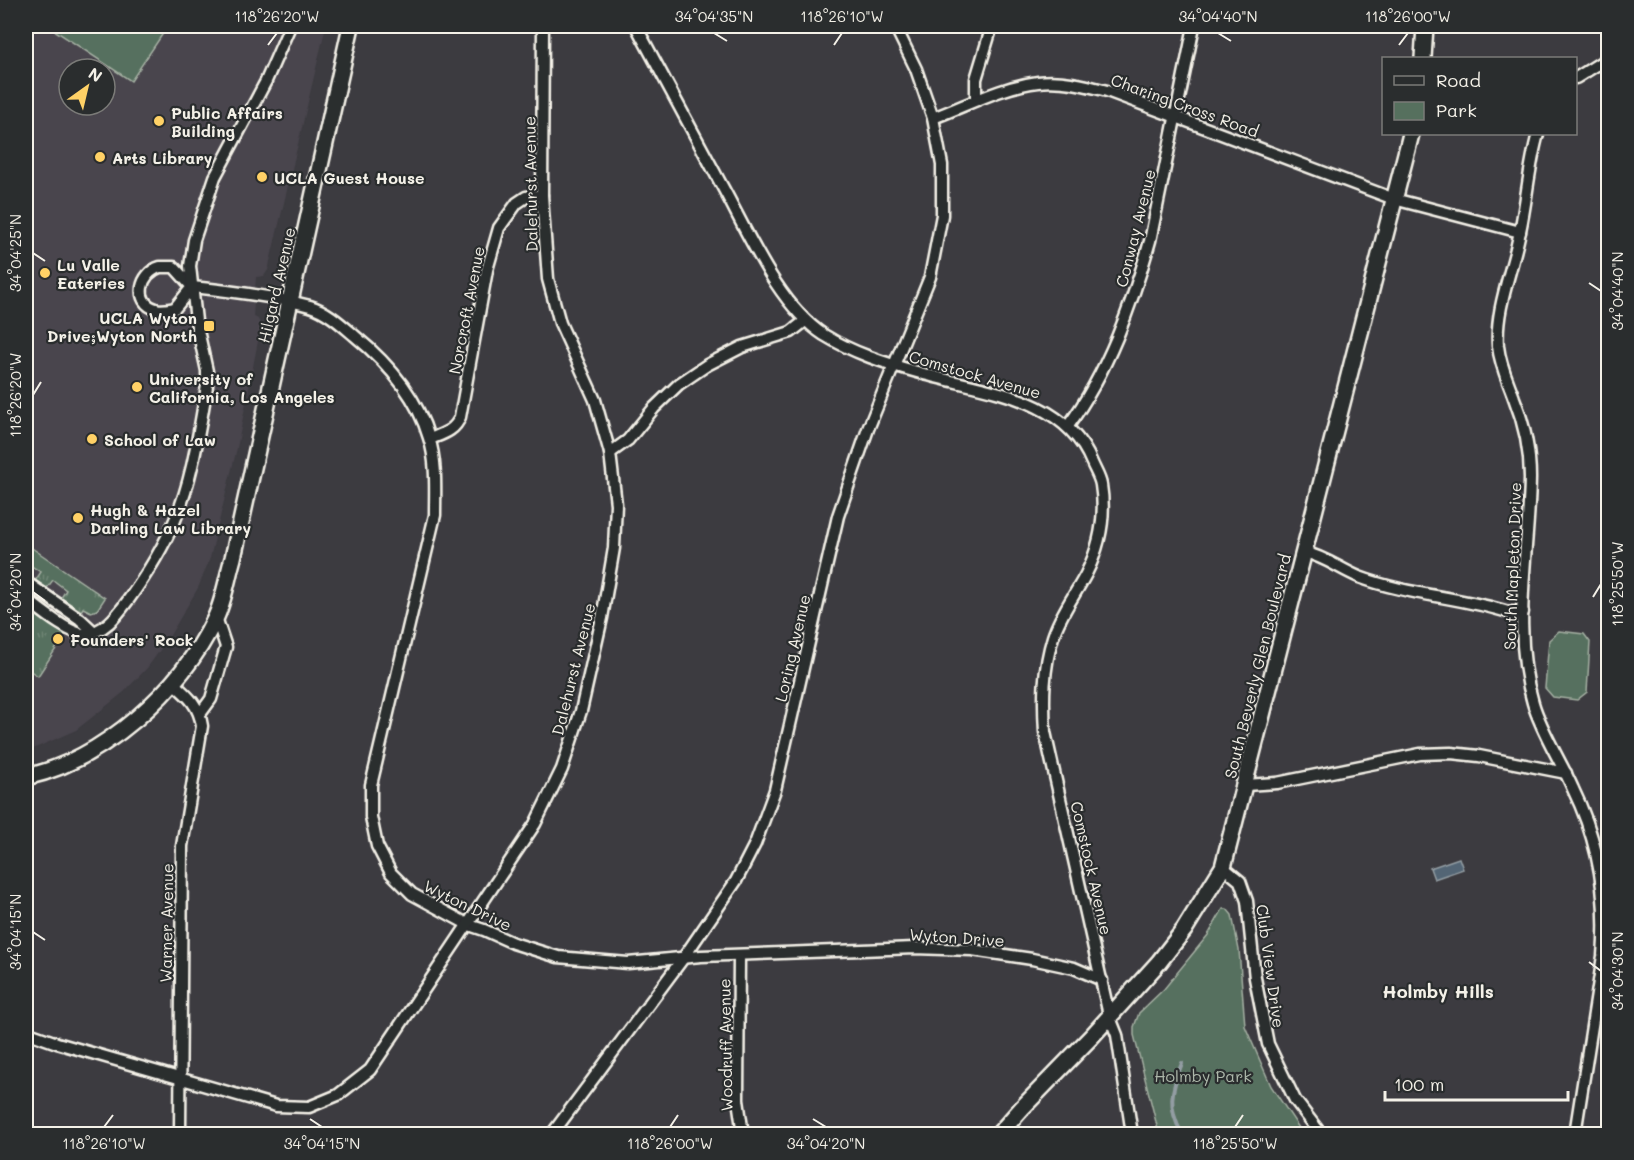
<svg xmlns="http://www.w3.org/2000/svg" width="1634" height="1160" font-family="Mali,sans-serif">
  <defs>
    <pattern id="grass-tufts" width="24" height="20" patternUnits="userSpaceOnUse" patternTransform="scale(1.5)"><rect width="24" height="20" fill="#56705e"/><path d="M3 7l-1-3M5 7V3M7 7l1-3M15 17l-1-3M17 17v-4M19 17l1-3" fill="none" stroke="#6f8575"/></pattern>
  </defs>
  <rect width="100%" height="100%" fill="#3c3b40"/>
  <filter id="ink" filterUnits="userSpaceOnUse"><feTurbulence type="fractalNoise" baseFrequency=".0167" numOctaves="2"/><feDisplacementMap in="SourceGraphic" scale="12" xChannelSelector="R" yChannelSelector="G"/><feConvolveMatrix kernelMatrix="1 2 1 2 8 2 1 2 1" color-interpolation-filters="sRGB"/></filter>
  <g filter="url(#ink)">
    <path fill="#49454d" fill-rule="evenodd" d="M26 26H326L268 270 264 276 256 277 253 316 258 319 261 326 237 448 210 558 198 588 166 642 147 668 124 692 76 730 26 752ZM69 69H105V105H69Z"/>
    <g fill="url(#grass-tufts)" stroke="#a5b0a3" stroke-width="1.5">
      <path d="M26 544 105 598 97 610 91 612 83 608 81 611 61 598 66 590 53 580 47 588 35 581 41 572 26 563Z"/>
      <path d="M26 608 65 635 38 676 26 668Z"/>
    </g>
    <g fill="#56705e" stroke="#a5b0a3" stroke-width="1.5">
      <path d="M48 26H168L131 81Z"/>
      <path d="M1559 631 1584 634 1590 642 1587 692 1577 700 1553 697 1545 688 1549 640Z"/>
      <path d="M1223 909H1227L1232 915 1239 950 1245 1026 1271 1086 1303 1134H1159L1134 1035V1027L1139 1013 1164 989 1208 935Z"/>
    </g>
    <path fill="#526575" stroke="#939da3" stroke-width="1.5" d="M1459 858 1463 869 1434 879 1430 868Z"/>
    <g fill="none" stroke-linecap="round" stroke-linejoin="round">
      <path stroke="#939da3" stroke-width="4" d="M1182 1134C1167 1107 1171 1091 1182 1063"/>
      <defs>
        <g id="street">
          <path d="M636 26C664 79 693 132 722 186 748 233 778 305 824 335 853 353 885 363 917 372 980 391 1064 394 1092 463 1095 470 1100 478 1101 485 1106 516 1100 546 1086 574 1075 595 1060 614 1053 637 1043 669 1043 700 1045 732L1109 1015 1117 1035 1132 1134"/>
          <path d="M1576 78 1608 58"/>
          <path d="M976 100V79L992 26"/>
          <path d="M933 118C968 105 1000 87 1038 82 1061 79 1085 85 1107 91L1394 199 1520 232"/>
          <path d="M1538 134C1529 165 1527 199 1520 231 1513 269 1495 308 1498 346 1500 365 1508 381 1514 398 1524 423 1530 451 1530 478 1529 552 1511 630 1533 703 1541 731 1561 761 1573 789 1599 842 1608 897 1603 956L1575 1134"/>
          <path d="M160 267H174L192 287 175 308C169 309 162 311 156 309 133 302 140 273 160 267Z"/>
          <path d="M192 287C231 291 272 296 310 306 327 311 342 325 355 336 388 363 417 396 429 438 437 462 435 490 435 515L371 785V817L377 846 391 873 412 894 469 925 484 930 513 943 558 957 628 963 701 956 915 948 972 950 1032 959 1074 968 1102 980"/>
          <path d="M1068 426C1108 372 1132 304 1150 241L1194 26"/>
          <path d="M430 439C442 434 455 431 460 417L487 270 499 228 517 203 526 197 542 195"/>
          <path d="M610 453 628 440 654 408 679 384 707 365 742 347 791 332 805 321"/>
          <path d="M1304 552C1325 557 1340 569 1359 577 1407 595 1460 597 1508 612H1523"/>
          <path d="M26 582 80 619 93 631"/>
          <path d="M26 599C38 608 70 635 84 634 105 633 118 614 129 599 147 574 163 548 175 520 193 478 199 430 207 386V371L196 321 190 266 194 240 215 177 266 81 290 26"/>
          <path d="M173 683C188 696 199 705 202 726L182 846 180 1134"/>
          <path d="M200 714 211 699 226 647 216 617"/>
          <path d="M1245 785 1277 783 1420 754 1451 753 1479 756 1566 773"/>
          <path d="M1223 867 1240 881 1247 901 1255 978 1268 1044 1295 1100 1321 1134"/>
          <path d="M739 956 738 1100 743 1134"/>
          <path d="M26 1032 57 1043 276 1106 309 1107 338 1095 370 1070 535 824 562 769 581 711 602 618 614 548 616 504 610 453 595 400 560 323 548 279 542 195 543 26"/>
          <path d="M552 1134 684 957 736 881 755 844 775 790 838 516 868 429 930 277 942 215V165L933 118 916 69 895 26"/>
        </g>
        <g id="secondary">
          <path d="M1423 58 1425 26"/>
          <path d="M26 777C103 760 181 690 215 619 224 601 227 578 233 558L351 26"/>
          <path d="M999 1134 1022 1108 1092 1036 1159 962 1184 930 1223 867 1411 134"/>
        </g>
      </defs>
      <use href="#street" stroke="#f4f1e8" stroke-width="15"/>
      <use href="#secondary" stroke="#f4f1e8" stroke-width="20"/>
      <use href="#street" stroke="#2a2d2e" stroke-width="10"/>
      <use href="#secondary" stroke="#2a2d2e" stroke-width="15"/>
    </g>
  </g>
  <path fill="none" stroke="#f4f1e8" stroke-width="2" d="M714 33 727 41M1218 33 1231 41M268 45 277 33M834 45 842 33M1399 45 1408 33M33 253 45 261M1589 283 1601 291M33 395 41 382M33 592 45 601M1593 597 1601 584M33 932 45 940M1589 962 1601 971M310 1119 322 1127M813 1119 826 1127M104 1127 113 1115M670 1127 678 1115M1235 1127 1243 1115"/>
  <g fill="#ffd166" stroke="#2a2d2e" stroke-width="2">
    <circle cx="159" cy="121" r="6"/>
    <circle cx="100" cy="157" r="6"/>
    <circle cx="262" cy="177" r="6"/>
    <circle cx="45" cy="273" r="6"/>
    <rect x="203" y="320" width="12" height="12" rx="3"/>
    <circle cx="137" cy="387" r="6"/>
    <circle cx="92" cy="439" r="6"/>
    <circle cx="78" cy="518" r="6"/>
    <circle cx="58" cy="639" r="6"/>
  </g>
  <g text-anchor="middle" dominant-baseline="central" stroke-width="4.5" stroke-linejoin="round" paint-order="stroke">
    <g font-size="16" fill="#f4f1e8" stroke="#2a2d2e">
      <text transform="translate(1185 105) rotate(20)">Charing Cross Road</text>
      <text transform="translate(530 184) rotate(-91)">Dalehurst Avenue</text>
      <text transform="translate(1135 228) rotate(-76)">Conway Avenue</text>
      <text transform="translate(276 285) rotate(-77)">Hilgard Avenue</text>
      <text transform="translate(466 310) rotate(-79)">Norcroft Avenue</text>
      <text transform="translate(975 374) rotate(16)">Comstock Avenue</text>
      <text transform="translate(1512 566) rotate(-88)">South Mapleton Drive</text>
      <text transform="translate(792 648) rotate(-77)">Loring Avenue</text>
      <text transform="translate(1257 666) rotate(-76)">South Beverly Glen Boulevard</text>
      <text transform="translate(573 669) rotate(-76)">Dalehurst Avenue</text>
      <text transform="translate(1092 868) rotate(77)">Comstock Avenue</text>
      <text transform="translate(468 905) rotate(26)">Wyton Drive</text>
      <text transform="translate(166 923) rotate(-89)">Warner Avenue</text>
      <text transform="translate(957 937) rotate(4)">Wyton Drive</text>
      <text transform="translate(1271 966) rotate(82)">Club View Drive</text>
      <text transform="translate(725 1045) rotate(-91)">Woodruff Avenue</text>
    </g>
    <g font-size="16" font-weight="bold" fill="#f4f1e8" stroke="#2a2d2e" text-anchor="start">
      <text x="171" y="112">Public Affairs<tspan x="171" dy="18">Building</tspan></text>
      <text x="112" y="157">Arts Library</text>
      <text x="274" y="177">UCLA Guest House</text>
      <text x="57" y="264">Lu Valle<tspan x="57" dy="18">Eateries</tspan></text>
      <text x="197" y="317" text-anchor="end">UCLA Wyton<tspan x="197" dy="18">Drive;Wyton North</tspan></text>
      <text x="149" y="378">University of<tspan x="149" dy="18">California, Los Angeles</tspan></text>
      <text x="104" y="439">School of Law</text>
      <text x="90" y="509">Hugh &amp; Hazel<tspan x="90" dy="18">Darling Law Library</tspan></text>
      <text x="70" y="639">Founders' Rock</text>
    </g>
    <g font-size="16" fill="#adb7aa" stroke="#2a2d2e">
      <text x="1203" y="1075">Holmby Park</text>
    </g>
    <g font-size="18" font-weight="bold" fill="#f4f1e8" stroke="#2a2d2e">
      <text x="1438" y="991">Holmby Hills</text>
    </g>
  </g>
  <rect width="1634" height="1160" fill="none" stroke="#2a2d2e" stroke-width="66"/>
  <rect x="1382" y="57" width="195" height="78" fill="#2a2d2e" stroke="#7b7b78" stroke-width="1.5"/>
  <rect x="1394" y="76" width="30" height="9" fill="#2a2d2e" stroke="#7b7b78" stroke-width="1.5"/>
  <text x="1436" y="87" font-size="18" fill="#f4f1e8">Road</text>
  <rect x="1394" y="102" width="30" height="18" fill="#56705e" stroke="#7b7b78" stroke-width="1.5"/>
  <text x="1436" y="117" font-size="18" fill="#f4f1e8">Park</text>
  <g transform="translate(87 87) rotate(34)"><circle r="28" fill="#2a2d2e" stroke="#7b7b78" stroke-width="1.5"/>
  <path d="M0-4.5L10 22L0 15L-10 22Z" fill="#ffd166"/>
  <text y="-9" font-size="16" font-weight="bold" text-anchor="middle" fill="#f4f1e8">N</text>
  </g>
  <path d="M1385 1091v9h183v-9" fill="none" stroke="#f4f1e8" stroke-width="3"/>
  <text x="1394" y="1091" font-size="18" fill="#f4f1e8" stroke="#2a2d2e" stroke-width="4.5" paint-order="stroke">100 m</text>
  <rect x="33" y="33" width="1568" height="1094" fill="none" stroke="#f4f1e8" stroke-width="2"/>
  <g font-size="15" text-anchor="middle" fill="#f4f1e8">
    <text x="277" y="22">118°26'20"W</text>
    <text x="714" y="22">34°04'35"N</text>
    <text x="842" y="22">118°26'10"W</text>
    <text x="1218" y="22">34°04'40"N</text>
    <text x="1408" y="22">118°26'00"W</text>
    <text transform="translate(16 253) rotate(-90)" y="5">34°04'25"N</text>
    <text transform="translate(1618 291) rotate(-90)" y="5">34°04'40"N</text>
    <text transform="translate(16 395) rotate(-90)" y="5">118°26'20"W</text>
    <text transform="translate(1618 584) rotate(-90)" y="5">118°25'50"W</text>
    <text transform="translate(16 592) rotate(-90)" y="5">34°04'20"N</text>
    <text transform="translate(16 932) rotate(-90)" y="5">34°04'15"N</text>
    <text transform="translate(1618 971) rotate(-90)" y="5">34°04'30"N</text>
    <text x="104" y="1149">118°26'10"W</text>
    <text x="322" y="1149">34°04'15"N</text>
    <text x="670" y="1149">118°26'00"W</text>
    <text x="826" y="1149">34°04'20"N</text>
    <text x="1235" y="1149">118°25'50"W</text>
  </g>
</svg>
